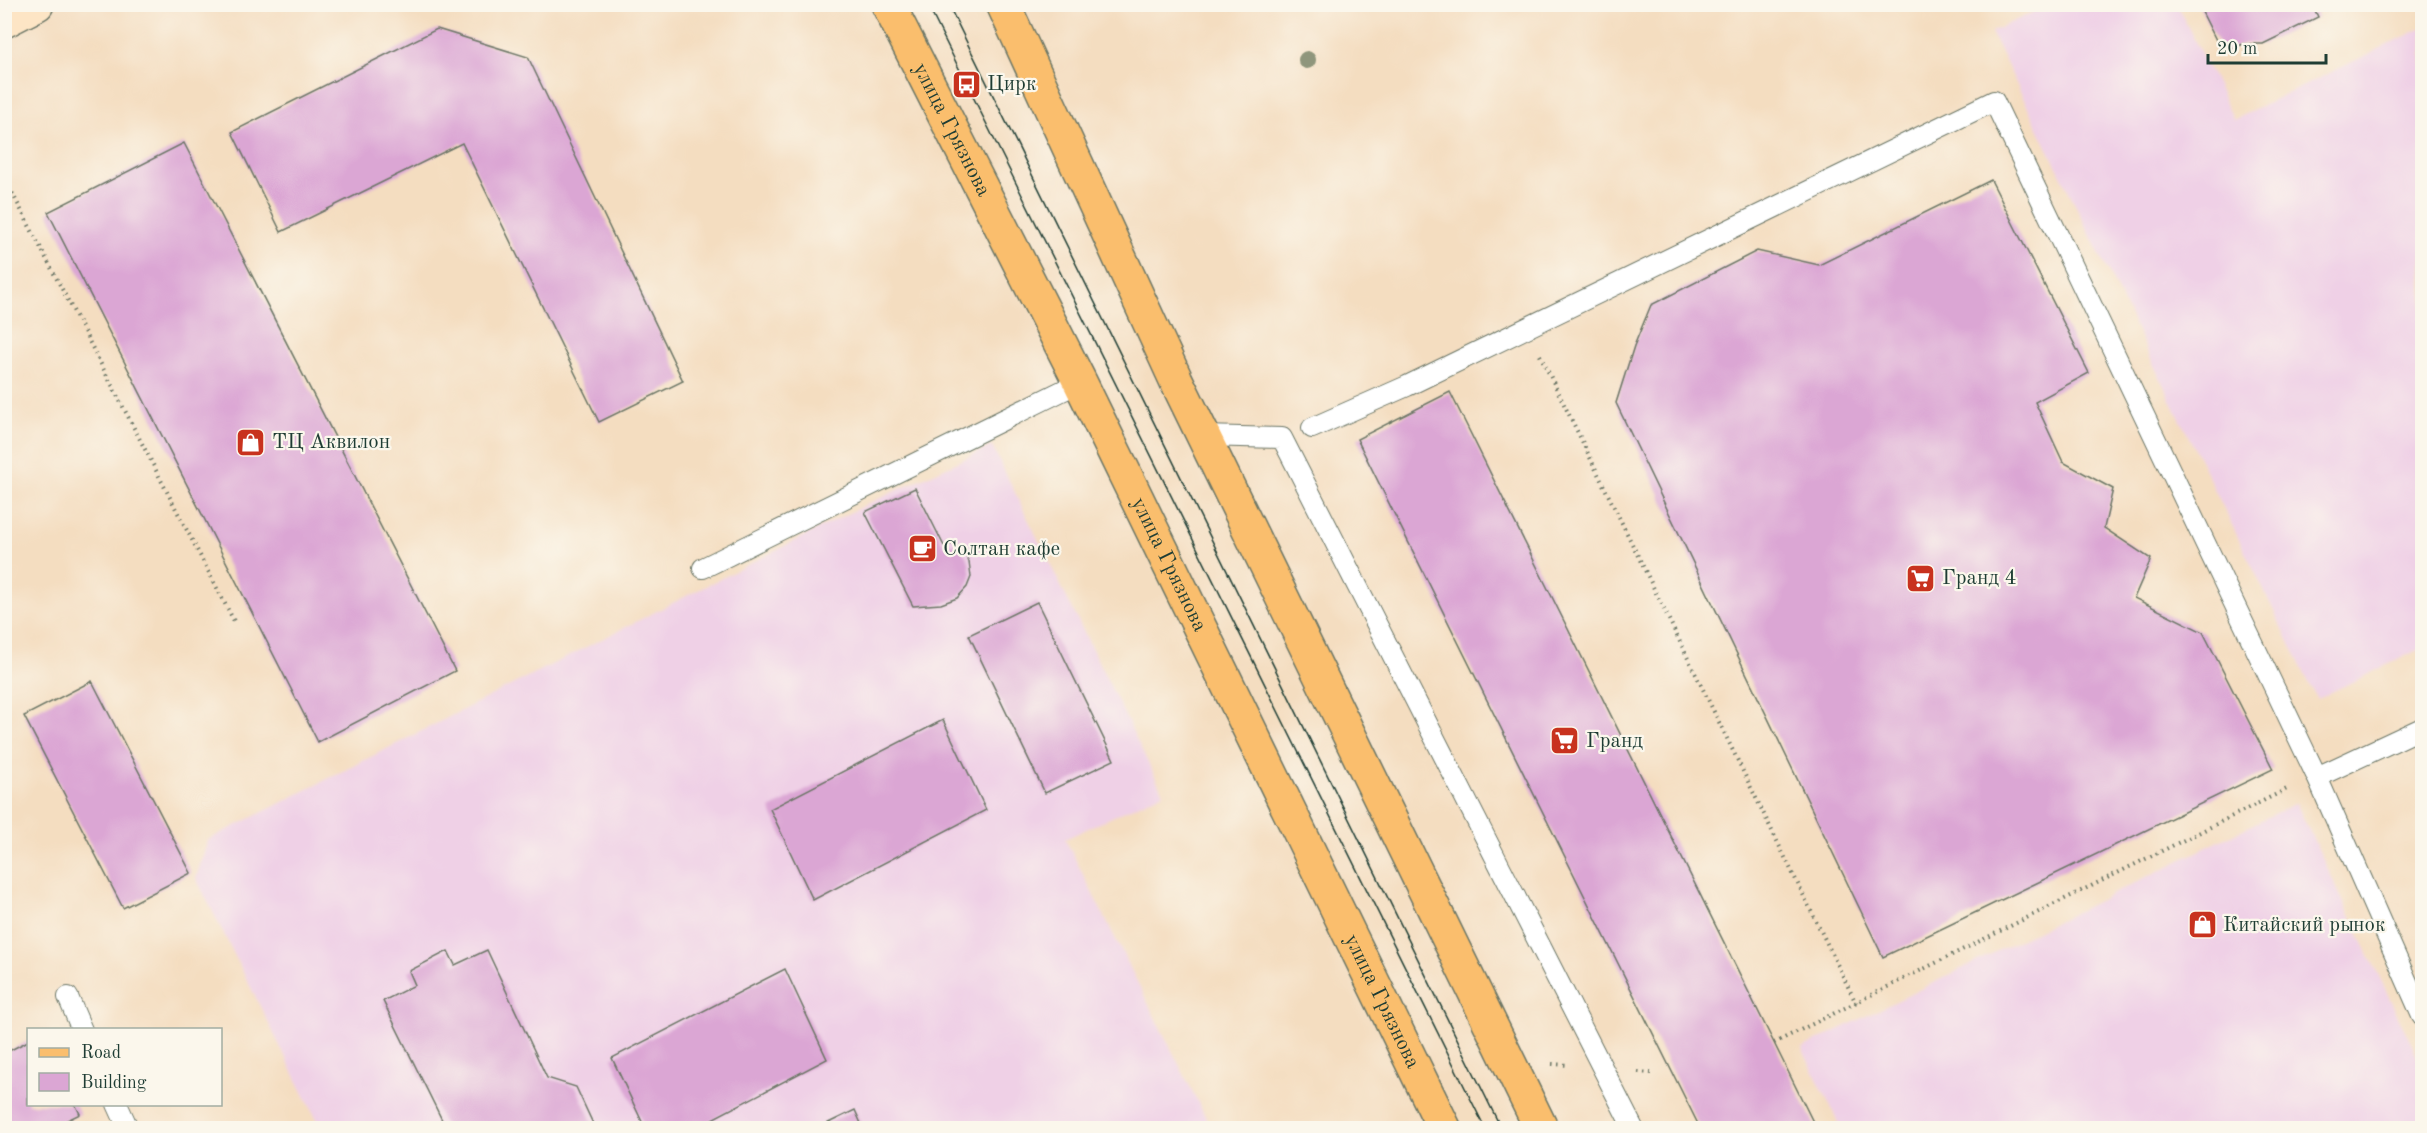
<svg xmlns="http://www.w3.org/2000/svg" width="2427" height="1133" font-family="'Old Standard TT',serif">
  <rect width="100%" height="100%" fill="#fbf7ec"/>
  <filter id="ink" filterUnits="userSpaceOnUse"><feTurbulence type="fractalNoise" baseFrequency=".0167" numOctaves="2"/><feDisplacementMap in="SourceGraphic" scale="12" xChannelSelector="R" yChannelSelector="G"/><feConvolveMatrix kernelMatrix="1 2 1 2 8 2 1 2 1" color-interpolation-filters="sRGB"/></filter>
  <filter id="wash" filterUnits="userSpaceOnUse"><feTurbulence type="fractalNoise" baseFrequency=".008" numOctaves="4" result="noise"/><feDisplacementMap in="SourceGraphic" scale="24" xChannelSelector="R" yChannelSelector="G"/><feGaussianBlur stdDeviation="1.35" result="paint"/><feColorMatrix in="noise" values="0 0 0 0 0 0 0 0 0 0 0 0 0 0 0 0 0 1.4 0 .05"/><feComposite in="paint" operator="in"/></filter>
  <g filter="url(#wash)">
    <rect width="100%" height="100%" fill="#f4ddc0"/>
    <g fill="#efd0e6">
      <path d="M2048 5H2177L2234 120 2422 28V648L2317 699 1991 32Z"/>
      <path d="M992 446 1163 793 1065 839 1211 1128H321L196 878 208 840 859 508Z"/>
      <path d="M2296 803 2422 1066V1128H1841L1802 1048Z"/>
    </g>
    <g id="blocks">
      <g fill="#dba6d4">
        <path d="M2198 4H2312L2318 17 2263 44H2243L2223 54Z"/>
        <path d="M437 29 528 57 683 381 599 422 462 143 281 232 232 132Z"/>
        <path d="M184 143 455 671 318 742 48 212Z"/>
        <path d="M1991 180 2089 373 2035 402 2063 462 2113 489 2104 528 2151 559 2134 598 2203 632 2273 769 1883 957 1616 403 1634 346 1651 305 1757 251 1819 265Z"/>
        <path d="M1450 392 1774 1043 1816 1128H1700L1357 439Z"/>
        <path d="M915 488 944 546 953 544 963 551 969 562 971 577 967 587 957 598 941 604 913 606 865 512Z"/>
        <path d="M1037 602 1114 760 1045 793 969 635Z"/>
        <path d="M92 681 191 873 123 908 24 716Z"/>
        <path d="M943 720 986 810 813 900 770 809Z"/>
        <path d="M487 950 547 1078 576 1087 595 1128H446L383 1001 415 985 409 971 448 951 455 965Z"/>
        <path d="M785 969 827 1059 695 1128H645L612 1058Z"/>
        <path d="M28 1041V1104H75L80 1114 51 1128H5V1053Z"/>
        <path d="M855 1110 863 1128H818Z"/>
      </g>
    </g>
  </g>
  <g filter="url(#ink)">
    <use href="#blocks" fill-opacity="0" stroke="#6a7565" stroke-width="1.5"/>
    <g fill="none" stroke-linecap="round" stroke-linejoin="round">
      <defs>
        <g id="service">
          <path d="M1312 428 1407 386 1994 101 2317 777 2422 728"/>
          <path d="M1203 436 1282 438 1633 1128"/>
          <path d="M703 568 1080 382"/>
          <path d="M2317 777 2422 1016"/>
          <path d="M68 997 82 1030"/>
          <path d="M117 1104 128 1128"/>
        </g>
        <path id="secondary" d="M4 21 37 4"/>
        <g id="primary">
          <path id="s1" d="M888 4 1080 382 1444 1128"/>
          <path d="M1003 4 1176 380 1541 1128"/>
        </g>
      </defs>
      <use href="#service" stroke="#6a7565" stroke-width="22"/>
      <use href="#secondary" stroke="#6a7565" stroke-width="36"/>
      <use href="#primary" stroke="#6a7565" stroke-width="36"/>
      <g stroke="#6a7565" stroke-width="4" stroke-dasharray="1.5 4.5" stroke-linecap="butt">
        <path d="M4 177 235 623"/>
        <path d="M1540 355 1856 1003"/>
        <path d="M1774 1043 2289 788"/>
        <path d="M1552 1064 1568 1065"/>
        <path d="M1638 1072 1651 1073"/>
      </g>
      <use href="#service" stroke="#fff" stroke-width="20"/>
      <use href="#secondary" stroke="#fde5c5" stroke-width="33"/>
      <use href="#primary" stroke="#fabe6d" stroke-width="33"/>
      <g stroke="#1f3d34" stroke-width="1.5">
        <path d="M927 4 1485 1128"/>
        <path d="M948 4 1501 1128"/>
      </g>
    </g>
    <circle fill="#8f967b" cx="1307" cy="60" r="9"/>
  </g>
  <defs>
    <symbol id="bus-square" viewBox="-11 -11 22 22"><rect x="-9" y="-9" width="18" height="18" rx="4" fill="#c8321e" stroke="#fbf7ec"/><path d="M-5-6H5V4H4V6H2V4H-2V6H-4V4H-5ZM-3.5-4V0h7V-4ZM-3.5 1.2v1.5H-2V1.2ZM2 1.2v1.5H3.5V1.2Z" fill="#fff"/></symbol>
    <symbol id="shop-square" viewBox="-11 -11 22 22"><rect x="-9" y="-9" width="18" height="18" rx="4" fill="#c8321e" stroke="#fbf7ec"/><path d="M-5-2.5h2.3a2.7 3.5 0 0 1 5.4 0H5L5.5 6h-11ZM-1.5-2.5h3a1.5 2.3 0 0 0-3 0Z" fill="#fff"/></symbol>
    <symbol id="cafe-square" viewBox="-11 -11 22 22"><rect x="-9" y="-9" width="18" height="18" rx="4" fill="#c8321e" stroke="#fbf7ec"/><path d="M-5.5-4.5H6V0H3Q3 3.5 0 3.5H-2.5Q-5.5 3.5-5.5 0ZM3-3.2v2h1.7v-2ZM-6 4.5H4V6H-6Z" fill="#fff"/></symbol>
    <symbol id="supermarket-square" viewBox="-11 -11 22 22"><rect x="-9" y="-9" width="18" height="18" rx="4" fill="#c8321e" stroke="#fbf7ec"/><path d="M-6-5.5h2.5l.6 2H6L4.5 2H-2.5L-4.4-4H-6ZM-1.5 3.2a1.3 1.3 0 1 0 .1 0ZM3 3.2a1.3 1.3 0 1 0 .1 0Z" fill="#fff"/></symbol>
  </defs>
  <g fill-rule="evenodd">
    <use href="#bus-square" x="950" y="68" width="33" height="33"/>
    <use href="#shop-square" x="234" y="426" width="33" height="33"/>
    <use href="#cafe-square" x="906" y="532" width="33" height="33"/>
    <use href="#supermarket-square" x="1904" y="562" width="33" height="33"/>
    <use href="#supermarket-square" x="1548" y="724" width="33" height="33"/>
    <use href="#shop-square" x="2186" y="908" width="33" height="33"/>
  </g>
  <g text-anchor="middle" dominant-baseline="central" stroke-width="4.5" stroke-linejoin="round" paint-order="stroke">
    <g font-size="21" fill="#1f3d34" stroke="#fbf7ec" text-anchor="start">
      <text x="987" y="84">Цирк</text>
      <text x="272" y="442">ТЦ Аквилон</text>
      <text x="943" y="549">Солтан кафе</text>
      <text x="1942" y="578">Гранд 4</text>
      <text x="1586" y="741">Гранд</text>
      <text x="2223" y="925">Китайский рынок</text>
    </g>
    <g font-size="21" fill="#1f3d34" stroke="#fbf7ec">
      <text stroke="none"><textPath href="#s1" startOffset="141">улица Грязнова</textPath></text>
      <text stroke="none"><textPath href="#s1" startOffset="627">улица Грязнова</textPath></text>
      <text stroke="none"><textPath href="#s1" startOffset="1113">улица Грязнова</textPath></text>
    </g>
  </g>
  <rect width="2427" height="1133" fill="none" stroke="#fbf7ec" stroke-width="24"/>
  <rect x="27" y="1028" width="195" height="78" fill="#fbf7ec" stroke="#a3ada2" stroke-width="1.5"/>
  <rect x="39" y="1048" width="30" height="9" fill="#fabe6d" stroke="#a3ada2" stroke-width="1.5"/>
  <text x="81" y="1058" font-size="18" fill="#1f3d34">Road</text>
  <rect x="39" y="1073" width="30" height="18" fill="#dba6d4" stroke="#a3ada2" stroke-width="1.5"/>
  <text x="81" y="1088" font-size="18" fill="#1f3d34">Building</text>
  <path d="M2208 54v9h118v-9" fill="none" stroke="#1f3d34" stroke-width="3"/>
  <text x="2217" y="54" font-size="18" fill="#1f3d34" stroke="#fbf7ec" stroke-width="4.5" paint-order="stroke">20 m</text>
</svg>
